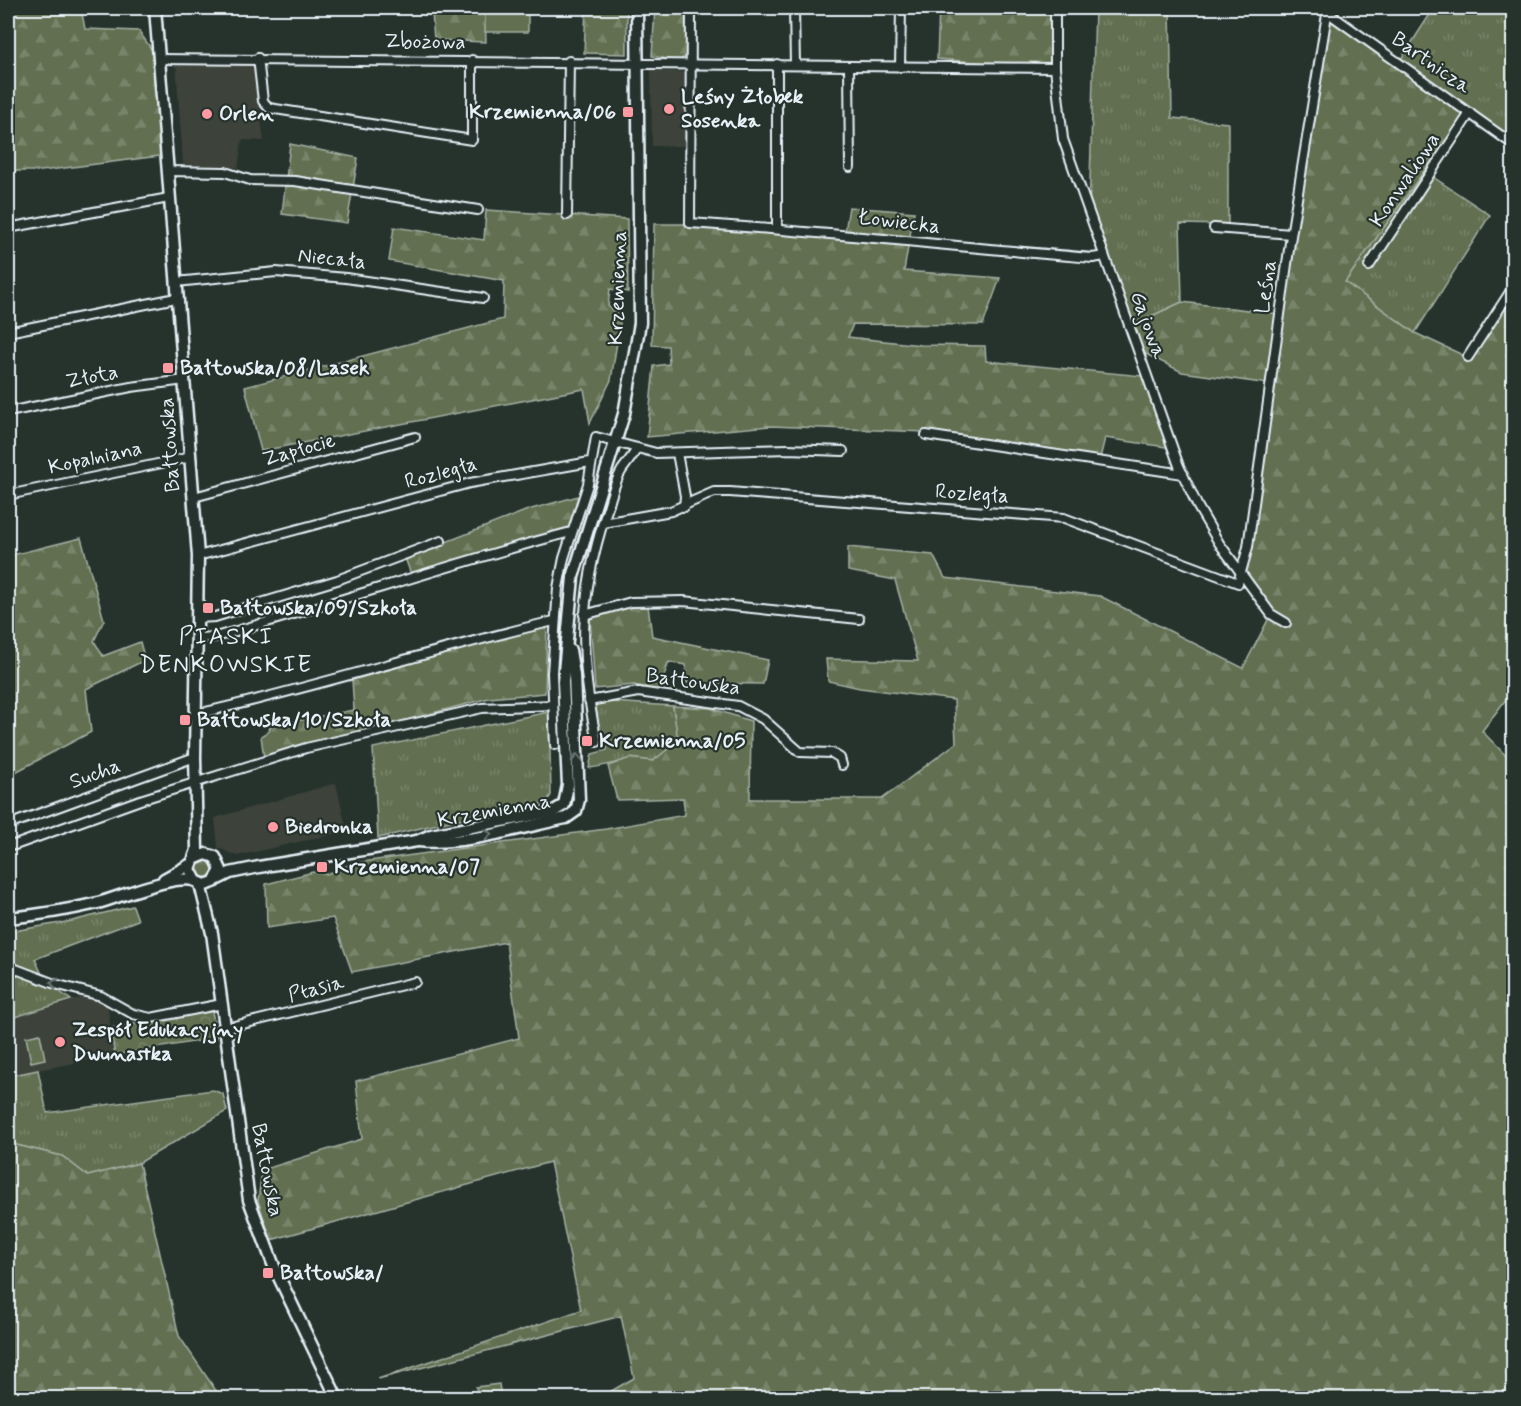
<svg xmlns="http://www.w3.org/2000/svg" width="1521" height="1406" font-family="Mynerve,sans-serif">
  <defs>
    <pattern id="grass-tufts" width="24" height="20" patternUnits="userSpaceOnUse" patternTransform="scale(1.5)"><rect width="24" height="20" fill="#627051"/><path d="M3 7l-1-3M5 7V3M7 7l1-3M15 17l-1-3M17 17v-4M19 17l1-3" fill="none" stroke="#78856b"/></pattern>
    <pattern id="forest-firs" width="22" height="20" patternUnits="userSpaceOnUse" patternTransform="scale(1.5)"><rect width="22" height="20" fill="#627051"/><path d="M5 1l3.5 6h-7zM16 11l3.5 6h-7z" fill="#78856b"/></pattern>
    <pattern id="park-crowns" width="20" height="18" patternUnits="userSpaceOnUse" patternTransform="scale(1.5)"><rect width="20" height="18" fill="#627051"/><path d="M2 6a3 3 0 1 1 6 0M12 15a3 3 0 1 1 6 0" fill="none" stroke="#78856b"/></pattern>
  </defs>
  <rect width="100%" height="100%" fill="#26332d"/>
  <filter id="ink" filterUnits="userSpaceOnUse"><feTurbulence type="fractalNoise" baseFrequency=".0167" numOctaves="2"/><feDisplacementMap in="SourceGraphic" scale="12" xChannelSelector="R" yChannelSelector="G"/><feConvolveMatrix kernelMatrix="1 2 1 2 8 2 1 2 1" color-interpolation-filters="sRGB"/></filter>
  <g filter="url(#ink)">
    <g fill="#3c423b">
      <path d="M253 63 264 141 242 140 238 168 183 164 176 64Z"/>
      <path d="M651 70 687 72 688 146H652Z"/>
      <path d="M336 783 347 831 237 856 218 848 215 818Z"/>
      <path d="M87 996 107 1003 115 1055 8 1076V1019Z"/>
    </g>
    <g fill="url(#grass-tufts)" stroke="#a5b0a4" stroke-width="1.5">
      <path d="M1095 8H1170L1172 118 1228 123V225L1180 224 1182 302 1130 326 1089 216Z"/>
      <path d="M1434 8H1513V142L1401 59Z"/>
      <path d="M1424 171 1490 215 1415 333 1345 282Z"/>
      <path d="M611 702 673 706 679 741 653 761C625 757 616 765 589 768L592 754 607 750 609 737 599 735 592 705Z"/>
      <path d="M549 712 551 795 546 803 476 815 378 838 373 748Z"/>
      <circle cx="205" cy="869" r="8"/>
      <path d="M133 906 138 920 35 959 45 981 71 1000 8 1019V932L72 921Z"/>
      <path d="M38 1070 47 1113 213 1090 223 1094 227 1111 139 1163 88 1176 62 1156 8 1143V1076Z"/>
    </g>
    <g fill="url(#forest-firs)" stroke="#a5b0a4" stroke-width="1.5">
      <path d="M8 8H81L85 29 139 31 158 59 167 155 41 171H8Z"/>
      <path d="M378 8H485L486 42 434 40 432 12 378 11Z"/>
      <path d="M586 8H627V54L584 53Z"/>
      <path d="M655 8H688L687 55 678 61 652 56Z"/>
      <path d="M939 8H1055V68L937 59Z"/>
      <path d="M1327 12 1470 113 1424 171 1345 282 1415 333 1467 357 1513 286V690L1482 731 1514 764 1513 1398H599L634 1378 621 1316 378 1379 581 1310 550 1162 271 1240 258 1201 262 1170 362 1139 356 1081 519 1038 506 942 352 972 333 918 267 928 266 884 313 872 327 874 354 863 606 829 685 815 683 798 617 800 608 766 630 758 653 761 678 741 673 706 710 708 751 721 750 799H882L956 743 954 700 860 688 828 681 826 659 918 661 895 580 848 571V547L933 555 945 578 1100 596 1243 668 1271 614 1242 572 1269 384 1182 372 1140 351 1183 474 1166 447 1105 438 1100 458 927 432 770 426 647 437 654 366 669 364 668 346 652 345 654 224H688V227L844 238 849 207 914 212 904 271 1000 278 983 325 853 324 848 337 921 345 985 346 986 361 1142 376 1139 350 1130 326 1182 302 1280 314Z"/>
      <path d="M290 144 358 158 347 223 282 214Z"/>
      <path d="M486 210 627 219 628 292 610 289 608 306 621 317 611 380 590 423 584 389 261 451 245 387 503 319 504 281 389 261 394 227 484 240Z"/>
      <path d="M578 496 568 530 411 574 405 558 528 510Z"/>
      <path d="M81 538 104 620 94 641 103 656 140 642 145 660 86 689 91 732 8 776V556Z"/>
      <path d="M637 605 648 606 652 636 768 660 763 684 687 683 686 665 669 662 659 690 634 685 595 689 590 617Z"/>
      <path d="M547 625 545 693 489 698 264 758 261 736 269 731 270 726 354 710 352 680Z"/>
      <path d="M8 1143 62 1156 88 1176 139 1163 179 1336 221 1398H8Z"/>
    </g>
    <path fill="url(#park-crowns)" stroke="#a5b0a4" stroke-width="1.5" d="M212 1011 217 1038 115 1055 110 1028Z"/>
    <g fill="#627051" stroke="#a5b0a4" stroke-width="1.5">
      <rect x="485" y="11" width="43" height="21"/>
      <path d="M40 1034 45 1059 31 1062 26 1037Z"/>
      <path d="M499 1384 501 1397 478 1398 476 1387Z"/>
    </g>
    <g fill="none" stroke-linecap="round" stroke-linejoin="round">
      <defs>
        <g id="minor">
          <path d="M691 8 690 223C825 232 959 247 1093 258L1104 256"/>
          <path d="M794 8 795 65"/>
          <path d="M1055 8V68L1063 139 1179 466 1198 507 1219 543 1271 614 1286 623"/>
          <path d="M1327 12 1514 145"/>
          <path d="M258 58 263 101 269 108 472 140V60"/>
          <path d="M158 59 1055 68"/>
          <path d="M777 64V229"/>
          <path d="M849 66 850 167"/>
          <path d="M900 67 901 8"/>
          <path d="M168 171 225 172 250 180 295 181 478 210"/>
          <path d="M567 215 569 61"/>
          <path d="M8 228 169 198"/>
          <path d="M1214 228 1291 234"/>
          <path d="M1369 266 1470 113"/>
          <path d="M176 282 276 272 346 278 483 298"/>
          <path d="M8 332 176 298"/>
          <path d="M1468 357 1514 286"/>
          <path d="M8 412 131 387 185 380"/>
          <path d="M926 435 1183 474"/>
          <path d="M677 453 685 496 684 507"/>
          <path d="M8 495 191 457"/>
          <path d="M194 497 415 437"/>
          <path d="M603 523 671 511 714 492H730L1064 518 1238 583 1248 547 1290 242 1328 8"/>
          <path d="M198 556 470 483 590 462"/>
          <path d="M584 615 631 602 683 601 859 619"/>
          <path d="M198 618 215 617 337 580 441 541"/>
          <path d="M199 638 215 637C334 604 451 563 571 532"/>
          <path d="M589 701 638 692 738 706 763 719 800 752 832 753 840 758 842 765"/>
          <path d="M197 714C317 687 434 649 554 621"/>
          <path d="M597 742C579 656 578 598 606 513 611 500 614 482 622 470 627 463 633 456 637 448"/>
          <path d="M555 745 552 673 558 588 564 558 588 484 596 437 656 453 788 449 843 451"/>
          <path d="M8 825 195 757"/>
          <path d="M8 844 15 845 140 800 306 748 482 708 553 705"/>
          <path d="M8 966 55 984 101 996 133 1014 151 1018 222 1004"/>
          <path d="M226 1028 415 982"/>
        </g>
        <g id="secondary">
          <path d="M155 8 198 556 195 757 197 850 190 869 196 881 205 885 214 882 221 870 215 857 206 854 194 859"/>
          <path d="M419 841C463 846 522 827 566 818L576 811 579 800 574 675 570 650"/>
          <path d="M164 879 191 864"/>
          <path d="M218 879 230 873 259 867 417 841 431 835 554 811 564 805 568 785 563 682 573 577 624 414 640 323 637 8"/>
          <path d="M200 884 212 933 249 1200 275 1269 337 1398"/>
          <path d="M8 918C38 915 68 910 98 903 120 897 176 873 196 881"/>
        </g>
      </defs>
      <use href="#minor" stroke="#e8f1f8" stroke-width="12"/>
      <use href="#secondary" stroke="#e8f1f8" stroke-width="15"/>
      <use href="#minor" stroke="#26332d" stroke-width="8"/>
      <use href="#secondary" stroke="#26332d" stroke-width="10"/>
    </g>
    <defs><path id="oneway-chevron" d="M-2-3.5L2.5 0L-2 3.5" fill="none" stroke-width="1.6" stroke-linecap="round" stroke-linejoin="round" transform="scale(1.5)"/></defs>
    <g stroke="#6a7674">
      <use href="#oneway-chevron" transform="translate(577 758) rotate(-92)"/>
      <use href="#oneway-chevron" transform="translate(488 834) rotate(-11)"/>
      <use href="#oneway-chevron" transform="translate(54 983) rotate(-163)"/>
    </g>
  </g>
  <g fill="#ff9aa2" stroke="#26332d" stroke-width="2">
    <circle cx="669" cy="109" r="6"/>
    <rect x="622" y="106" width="12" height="12" rx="3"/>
    <circle cx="207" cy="114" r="6"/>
    <rect x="162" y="362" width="12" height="12" rx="3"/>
    <rect x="202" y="602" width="12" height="12" rx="3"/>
    <rect x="179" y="714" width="12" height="12" rx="3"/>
    <rect x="581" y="735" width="12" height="12" rx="3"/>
    <circle cx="273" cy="827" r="6"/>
    <rect x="316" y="861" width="12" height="12" rx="3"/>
    <circle cx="60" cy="1042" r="6"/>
    <rect x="262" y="1267" width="12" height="12" rx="3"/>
  </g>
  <g text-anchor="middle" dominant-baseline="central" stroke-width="4.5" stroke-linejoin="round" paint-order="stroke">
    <g font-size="21" fill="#e8f1f8" stroke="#26332d">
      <text transform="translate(425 42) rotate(1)">Zbożowa</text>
      <text transform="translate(1431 63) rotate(35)">Bartnicza</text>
      <text transform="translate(1405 180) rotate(-56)">Konwaliowa</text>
      <text transform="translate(899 222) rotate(7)">Łowiecka</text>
      <text transform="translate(332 259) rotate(6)">Niecała</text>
      <text transform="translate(1266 287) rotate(-82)">Leśna</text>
      <text transform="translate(618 288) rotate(-88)">Krzemienna</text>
      <text transform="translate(1148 325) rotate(70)">Gajowa</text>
      <text transform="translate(92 377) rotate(-11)">Złota</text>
      <text transform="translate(170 445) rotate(-94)">Bałtowska</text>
      <text transform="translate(299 450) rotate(-16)">Zapłocie</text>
      <text transform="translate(95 458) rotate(-12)">Kopalniana</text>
      <text transform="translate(441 473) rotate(-15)">Rozległa</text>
      <text transform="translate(972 494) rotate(4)">Rozległa</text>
      <text transform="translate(693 682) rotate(8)">Bałtowska</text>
      <text transform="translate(95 774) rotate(-20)">Sucha</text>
      <text transform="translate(494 811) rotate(-10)">Krzemienna</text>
      <text transform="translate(316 989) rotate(-14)">Ptasia</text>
      <text transform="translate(267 1170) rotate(79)">Bałtowska</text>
    </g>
    <g font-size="21" font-weight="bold" fill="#e8f1f8" stroke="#26332d" text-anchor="start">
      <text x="681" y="97">Leśny Żłobek<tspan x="681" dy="24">Sosenka</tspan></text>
      <text x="616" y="112" text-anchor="end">Krzemienna/06</text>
      <text x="219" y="114">Orlen</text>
      <text x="180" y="368">Bałtowska/08/Lasek</text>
      <text x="220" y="608">Bałtowska/09/Szkoła</text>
      <text x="197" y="720">Bałtowska/10/Szkoła</text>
      <text x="599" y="741">Krzemienna/05</text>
      <text x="285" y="827">Biedronka</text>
      <text x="334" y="867">Krzemienna/07</text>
      <text x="72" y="1030">Zespół Edukacyjny<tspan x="72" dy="24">Dwunastka</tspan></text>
      <text x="280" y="1273">Bałtowska/</text>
    </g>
    <g font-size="24" letter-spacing="1.5" fill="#e8f1f8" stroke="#26332d">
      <text x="226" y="637">PIASKI<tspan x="226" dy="28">DENKOWSKIE</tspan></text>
    </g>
  </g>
  <rect width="1521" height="1406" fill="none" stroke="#26332d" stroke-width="30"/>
  <rect x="15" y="15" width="1491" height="1376" fill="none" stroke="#e8f1f8" stroke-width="2" filter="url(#ink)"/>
</svg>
